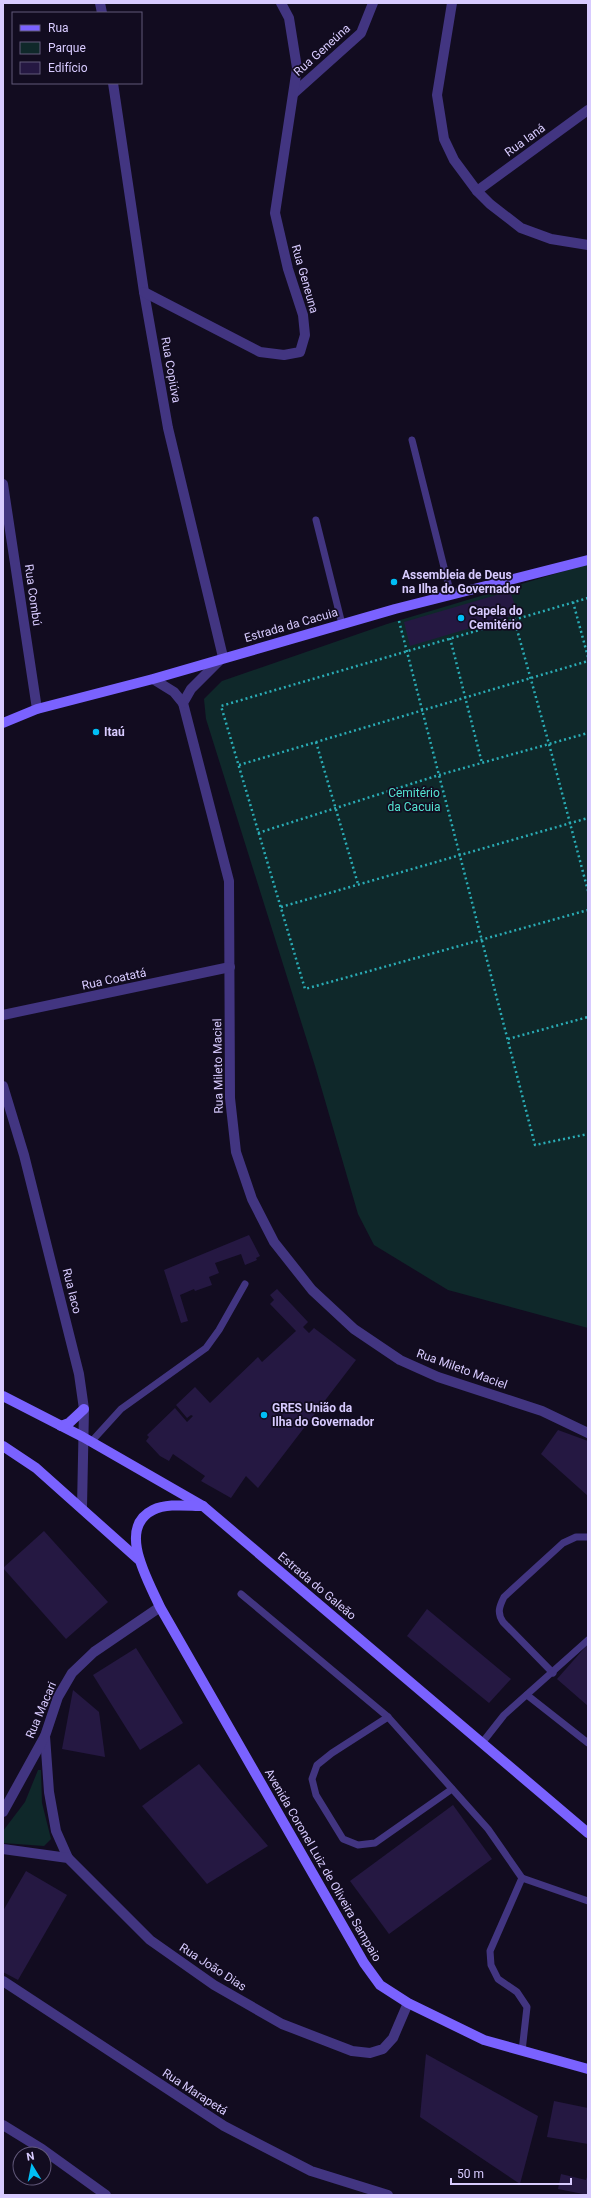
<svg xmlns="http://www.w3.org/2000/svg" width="591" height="2198" font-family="Roboto,sans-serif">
  <rect width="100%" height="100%" fill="#120c20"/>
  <g fill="#0f282a">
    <path d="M588 564V1328L448 1290 374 1245 358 1214 315 1066 206 719 204 699 222 681 387 624Z"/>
    <path d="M38 1770H41L42 1803 51 1839 44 1846 3 1843V1831L25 1802Z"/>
  </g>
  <g fill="#251842">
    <path d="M510 591 518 614 410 646 404 622Z"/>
    <path d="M249 1235 260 1256 256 1258 257 1260 245 1265 241 1254 215 1263 219 1273 209 1277 212 1285 195 1291 194 1289 180 1295 188 1321 181 1323 164 1270Z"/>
    <path d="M277 1289 308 1322 303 1327 309 1333 314 1328 356 1360 258 1488 246 1476 231 1498 201 1481 205 1476 173 1454 169 1461 160 1456 146 1441 149 1437 147 1435 175 1408 187 1422 193 1416 191 1415 187 1418 176 1405 195 1387 210 1403 258 1357 262 1362 296 1331 270 1304 274 1300 270 1295Z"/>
    <path d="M558 1430 588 1441V1496L541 1454Z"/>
    <path d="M44 1531 108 1602 66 1639 3 1568Z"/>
    <path d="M427 1609 511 1679 489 1703 407 1636Z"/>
    <path d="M588 1644V1706L557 1679Z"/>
    <path d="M136 1648 183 1723 140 1750 93 1675Z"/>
    <path d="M73 1690 99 1712 105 1757 62 1749Z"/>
    <path d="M199 1764 268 1846 207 1884 142 1806Z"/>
    <path d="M453 1805 492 1859 389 1934 350 1881Z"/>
    <path d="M26 1871 67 1895 18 1980 3 1972V1911Z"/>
    <path d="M426 2054 538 2116 520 2184 420 2117Z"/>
    <path d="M554 2101 588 2108V2144L547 2137Z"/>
    <path d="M561 2174 586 2180 588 2174V2195L558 2189Z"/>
  </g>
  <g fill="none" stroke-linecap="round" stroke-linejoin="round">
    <g stroke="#2aacb5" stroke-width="2.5" stroke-dasharray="2 3" stroke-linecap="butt">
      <path d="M588 598 221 706 305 989 588 910"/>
      <path d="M573 602 588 657"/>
      <path d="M514 619 549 744 588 891"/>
      <path d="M399 621 535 1145 588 1134"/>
      <path d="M450 638 482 763"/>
      <path d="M316 742 358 884"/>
      <path d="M239 765 588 661"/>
      <path d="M258 833 439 775 588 733"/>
      <path d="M281 907 588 818"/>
      <path d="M508 1039 588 1017"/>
    </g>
    <g stroke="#423581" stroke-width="7">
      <path d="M412 440 451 595"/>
      <path d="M316 520 342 624"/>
      <path d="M91 1442 121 1409 206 1348 219 1330 245 1284"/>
      <path d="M241 1594 388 1717 488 1829 522 1878 490 1951 491 1965 498 1979 517 1992 527 2007 522 2051"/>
      <path d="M553 1673 503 1622C497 1613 499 1607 504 1597L563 1543 576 1537H588"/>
      <path d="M527 1695 588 1743"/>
      <path d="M388 1717 332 1753 317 1765 312 1779 316 1795 343 1839 358 1845 375 1843 452 1789"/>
      <path d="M482 1743 504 1715 588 1640"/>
      <path d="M522 1878 588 1901"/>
    </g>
    <g stroke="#423581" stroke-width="10">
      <path d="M100 3 102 13"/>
      <path d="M452 3 437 95 444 139 454 160 477 191 490 204 521 228 551 239 588 245"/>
      <path d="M113 83 144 292 168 428 223 657 191 689 183 703 229 881 230 1098 236 1152 252 1199 274 1242 312 1290 354 1329 400 1360 438 1377 542 1411 588 1433"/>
      <path d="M294 93 361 33 373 3"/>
      <path d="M477 191 588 110"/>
      <path d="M144 292 260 352 284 355 300 352 305 335 303 315 288 269 275 213 297 68 289 18 281 3"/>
      <path d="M3 484 37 709"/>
      <path d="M153 679 174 692 183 703"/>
      <path d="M3 1015 230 967"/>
      <path d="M3 1086 24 1155 79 1374 84 1409 82 1507"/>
      <path d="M45 1736 49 1792 56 1831 68 1858"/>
      <path d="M3 1812 45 1736 58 1697 72 1673 94 1652 160 1607"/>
      <path d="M3 1849 68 1858 150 1940 214 1985 282 2024 352 2051 370 2053 383 2049 393 2038 408 2003"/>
      <path d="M3 1981 224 2126 311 2171 388 2195"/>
      <path d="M3 2125 42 2149 106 2195"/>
    </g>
    <g stroke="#7a62ff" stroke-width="10">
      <path d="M3 723 37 709 153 679 395 609 588 560"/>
      <path d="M3 1396 83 1437 203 1506 588 1833"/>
      <path d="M61 1426 69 1423 84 1409"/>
      <path d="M3 1446 36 1468 138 1559"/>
      <path d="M203 1506C188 1506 167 1503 153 1510 116 1528 149 1582 160 1607L364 1963 380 1985 408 2003 484 2040 588 2069"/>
    </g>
  </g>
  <g fill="#00bff6" stroke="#120c20" stroke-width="1.5">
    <circle cx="394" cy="582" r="4"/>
    <circle cx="461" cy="618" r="4"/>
    <circle cx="96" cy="732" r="4"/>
    <circle cx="264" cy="1415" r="4"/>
  </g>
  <g text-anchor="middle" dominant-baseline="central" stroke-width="3.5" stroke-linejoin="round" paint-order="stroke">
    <g font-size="12" fill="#d8cbff" stroke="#120c20">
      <text transform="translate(322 50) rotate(-42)">Rua Geneúna</text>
      <text transform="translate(525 140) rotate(-36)">Rua Ianá</text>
      <text transform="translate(305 279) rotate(74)">Rua Geneuna</text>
      <text transform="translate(171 370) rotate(80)">Rua Copiúva</text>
      <text transform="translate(33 595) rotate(82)">Rua Combú</text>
      <text transform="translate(291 625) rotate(-16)">Estrada da Cacuia</text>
      <text transform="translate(114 979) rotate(-12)">Rua Coatatá</text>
      <text transform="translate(218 1066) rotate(-91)">Rua Mileto Maciel</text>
      <text transform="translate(72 1291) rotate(76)">Rua Iaco</text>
      <text transform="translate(462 1369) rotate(20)">Rua Mileto Maciel</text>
      <text transform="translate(317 1586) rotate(40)">Estrada do Galeão</text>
      <text transform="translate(41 1710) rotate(-67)">Rua Macari</text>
      <text transform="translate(323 1865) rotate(60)">Avenida Coronel Luiz de Oliveira Sampaio</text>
      <text transform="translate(213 1967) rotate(33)">Rua João Dias</text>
      <text transform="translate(195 2092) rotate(33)">Rua Marapetá</text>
    </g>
    <g font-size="12" font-weight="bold" fill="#d8cbff" stroke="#120c20" text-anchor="start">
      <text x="402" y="575">Assembleia de Deus<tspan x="402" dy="14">na Ilha do Governador</tspan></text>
      <text x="469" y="611">Capela do<tspan x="469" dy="14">Cemitério</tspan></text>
      <text x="104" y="732">Itaú</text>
      <text x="272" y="1408">GRES União da<tspan x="272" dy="14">Ilha do Governador</tspan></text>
    </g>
    <g font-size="12" fill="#54e2d0" stroke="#120c20">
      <text x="414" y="793">Cemitério<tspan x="414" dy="14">da Cacuia</tspan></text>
    </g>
  </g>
  <rect width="591" height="2198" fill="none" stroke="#d8cbff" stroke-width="8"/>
  <rect x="12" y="12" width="130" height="72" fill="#120c20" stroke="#615879"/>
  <rect x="20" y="25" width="20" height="6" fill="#7a62ff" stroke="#615879"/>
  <text x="48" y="32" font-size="12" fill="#d8cbff">Rua</text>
  <rect x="20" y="42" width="20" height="12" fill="#0f282a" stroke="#615879"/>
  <text x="48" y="52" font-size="12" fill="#d8cbff">Parque</text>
  <rect x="20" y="62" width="20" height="12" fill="#251842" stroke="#615879"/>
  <text x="48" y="72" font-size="12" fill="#d8cbff">Edifício</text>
  <g transform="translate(32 2166) rotate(350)"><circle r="19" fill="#120c20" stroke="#615879"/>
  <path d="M0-3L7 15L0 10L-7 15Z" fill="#00bff6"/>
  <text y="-6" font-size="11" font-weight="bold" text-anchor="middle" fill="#d8cbff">N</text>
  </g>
  <path d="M451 2178v6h120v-6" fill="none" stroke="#d8cbff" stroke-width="2"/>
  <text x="457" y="2178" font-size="12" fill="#d8cbff" stroke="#120c20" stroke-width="3" paint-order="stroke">50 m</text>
</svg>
